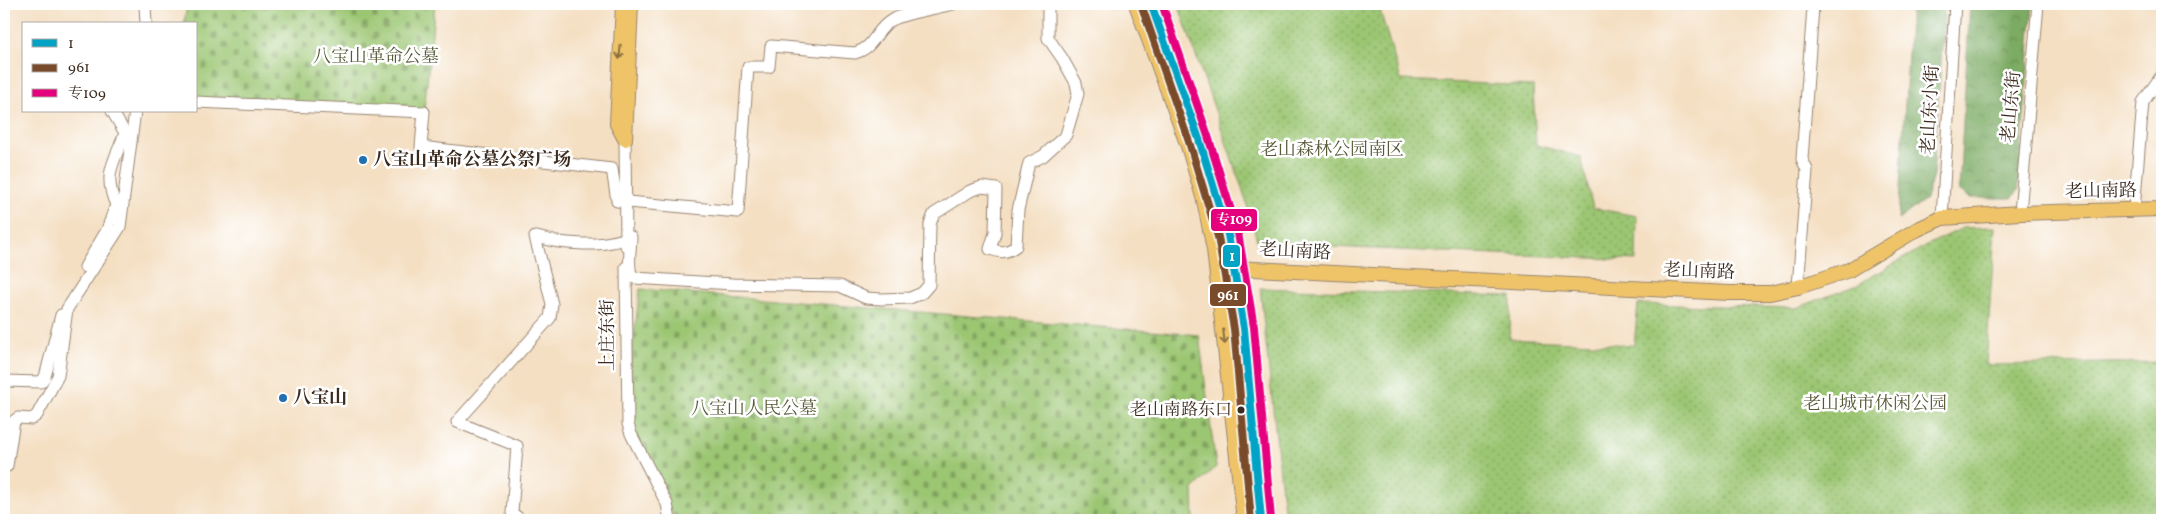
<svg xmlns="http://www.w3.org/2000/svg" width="2166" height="524" font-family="Vollkorn,'Noto Serif SC',serif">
  <defs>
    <pattern id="forest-crowns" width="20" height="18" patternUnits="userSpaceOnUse" patternTransform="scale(1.25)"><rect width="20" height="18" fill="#7cab64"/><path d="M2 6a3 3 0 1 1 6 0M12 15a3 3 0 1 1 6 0" fill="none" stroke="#678b52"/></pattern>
    <pattern id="cemetery-stones" width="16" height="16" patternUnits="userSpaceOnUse" patternTransform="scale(1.25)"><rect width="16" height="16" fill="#9bc672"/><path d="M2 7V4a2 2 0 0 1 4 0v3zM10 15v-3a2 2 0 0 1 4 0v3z" fill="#80a15d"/></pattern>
    <pattern id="park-dots" width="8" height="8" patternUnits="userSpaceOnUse" patternTransform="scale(1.25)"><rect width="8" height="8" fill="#9bc672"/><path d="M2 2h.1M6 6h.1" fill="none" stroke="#80a15d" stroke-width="1.8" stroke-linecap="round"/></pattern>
  </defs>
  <rect width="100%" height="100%" fill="#fff"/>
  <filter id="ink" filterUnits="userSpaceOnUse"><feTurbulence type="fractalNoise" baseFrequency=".02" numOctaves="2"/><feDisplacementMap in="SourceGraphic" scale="10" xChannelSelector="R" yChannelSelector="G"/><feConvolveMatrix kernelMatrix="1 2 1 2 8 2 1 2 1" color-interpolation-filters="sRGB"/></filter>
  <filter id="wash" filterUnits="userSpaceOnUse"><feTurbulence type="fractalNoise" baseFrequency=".0096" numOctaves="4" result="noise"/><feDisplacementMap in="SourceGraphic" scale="20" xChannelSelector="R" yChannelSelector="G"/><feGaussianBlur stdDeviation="1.12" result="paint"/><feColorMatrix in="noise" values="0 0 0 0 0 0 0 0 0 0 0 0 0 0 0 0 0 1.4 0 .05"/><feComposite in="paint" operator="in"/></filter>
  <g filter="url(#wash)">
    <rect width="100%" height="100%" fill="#f4dfc2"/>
    <g fill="url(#forest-crowns)" stroke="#5c6a41">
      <path d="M1911 4H1945L1933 176 1926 199 1898 220Z"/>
      <path d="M1970 4H2033L2018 191 2012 198H1970L1959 190Z"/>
    </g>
    <g fill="url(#cemetery-stones)" stroke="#6b7848">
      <path d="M187 4H435L424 112 196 102V24H184Z"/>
      <path d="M640 289 1199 335 1216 467 1193 489 1194 520H675L633 431 631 359Z"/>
    </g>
    <g fill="url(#park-dots)" stroke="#6b7848">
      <path d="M1178 4H1378L1401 80 1533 86 1536 145 1581 157 1593 208 1637 216 1636 260 1258 244 1243 191Z"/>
      <path d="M1995 227 1986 365 2162 362V520H1285L1260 288 1511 296 1510 339 1634 345 1638 304 1796 308 1855 286 1927 245 1963 228Z"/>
    </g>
  </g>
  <g filter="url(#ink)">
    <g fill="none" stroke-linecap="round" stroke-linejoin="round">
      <defs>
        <g id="minor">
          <path d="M145 4 146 24"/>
          <path d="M196 102 424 112 421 147 612 169 617 201 738 212 748 67H769L771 46 855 53C876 47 875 29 892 20 904 13 938 8 953 4"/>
          <path d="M625 139 626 246"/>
          <path d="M2134 210 2143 102 2162 75"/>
          <path d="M2020 213 2038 4"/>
          <path d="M1942 218 1955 4"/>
          <path d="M85 267 107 230 116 205C102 174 115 161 125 133L112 111"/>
          <path d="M626 267 628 424 631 434 667 504 670 520"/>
          <path d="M1798 287 1807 170 1802 159 1813 7"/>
          <path d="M4 381 41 382 45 377 61 315"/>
          <path d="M4 466H7L14 421 18 418 32 419 37 415 58 376 67 309 120 227 135 111"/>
          <path d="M521 520 512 513 517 446 457 422 550 318 552 304 535 237C543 238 551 241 559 242 585 245 605 246 631 237 631 248 626 271 634 278L733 284 840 286 866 298 882 299 910 298 922 293 929 285 930 224 934 214 970 191 982 187 996 189 995 233 990 249C1001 253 1007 253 1016 246L1018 210 1029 163 1043 156 1066 135 1078 94 1076 83 1062 58 1048 38V4"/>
        </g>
        <g id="major">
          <path d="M623 4 617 124 625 139 631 4"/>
          <path d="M1136 4 1188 146 1204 200 1214 249 1244 520"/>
          <path d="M1151 4 1199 139 1228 235 1244 328 1261 520"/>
          <path d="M1218 271 1235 268 1729 293H1770L1798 287 1849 270 1916 230 1942 218 2020 213 2162 209"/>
        </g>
      </defs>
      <use href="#minor" stroke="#988470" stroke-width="13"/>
      <use href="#major" stroke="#988470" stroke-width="16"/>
      <use href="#minor" stroke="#fff" stroke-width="11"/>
      <use href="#major" stroke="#efc469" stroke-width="14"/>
      <defs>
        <path id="bus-1" d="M1151 4 1199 139 1228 235 1244 328 1261 520"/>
        <path id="bus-2" d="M1142 7 1189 142 1218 237 1234 329 1251 520"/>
        <path id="bus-3" d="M1162 4 1208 136 1238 233 1254 327 1271 519"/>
      </defs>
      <use href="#bus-1" stroke="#fff" stroke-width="11"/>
      <use href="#bus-2" stroke="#fff" stroke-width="11"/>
      <use href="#bus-3" stroke="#fff" stroke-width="11"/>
      <use href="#bus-1" stroke="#03a3c5" stroke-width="8"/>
      <use href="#bus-2" stroke="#7a4b2a" stroke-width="8"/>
      <use href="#bus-3" stroke="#e5007d" stroke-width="8"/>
    </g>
    <defs><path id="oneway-shaft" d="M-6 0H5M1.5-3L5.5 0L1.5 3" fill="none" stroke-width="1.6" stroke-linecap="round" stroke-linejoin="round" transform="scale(1.25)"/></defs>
    <g stroke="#8c6f40">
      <use href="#oneway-shaft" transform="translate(620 52) rotate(95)"/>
      <use href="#oneway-shaft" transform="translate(1224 337) rotate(84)"/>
    </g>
  </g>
  <g fill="#1f6fb2" stroke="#fff" stroke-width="2">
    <circle cx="363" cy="160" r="5"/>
    <circle cx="283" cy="398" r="5"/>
  </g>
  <circle fill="#3b2a1e" stroke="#fff" stroke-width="2" cx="1241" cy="410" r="4.5"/>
  <g text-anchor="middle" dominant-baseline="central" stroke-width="5" stroke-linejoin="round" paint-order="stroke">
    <g font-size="17" fill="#3b2a1e" stroke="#fff" text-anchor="end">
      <text x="1232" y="410">老山南路东口</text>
    </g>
    <g font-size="18" fill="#585937" stroke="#fff">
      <text x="376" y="57">八宝山革命公墓</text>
      <text x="1332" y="150">老山森林公园南区</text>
      <text x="1875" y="404">老山城市休闲公园</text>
      <text x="754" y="409">八宝山人民公墓</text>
    </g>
    <g font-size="18" fill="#3b2a1e" stroke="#fff">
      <text transform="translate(2012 107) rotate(-85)">老山东街</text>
      <text transform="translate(1931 110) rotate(-87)">老山东小街</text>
      <text transform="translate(2101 192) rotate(-1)">老山南路</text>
      <text transform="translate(1295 252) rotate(3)">老山南路</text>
      <text transform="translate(1699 272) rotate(2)">老山南路</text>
      <text transform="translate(608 335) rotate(-90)">上庄东街</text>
    </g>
    <g font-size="18" font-weight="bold" fill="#3b2a1e" stroke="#fff" text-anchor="start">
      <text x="373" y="160">八宝山革命公墓公祭广场</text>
      <text x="293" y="398">八宝山</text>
    </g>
  </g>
  <g stroke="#fff" stroke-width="2">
    <rect x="1210" y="208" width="48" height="24" rx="5" fill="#e5007d"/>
    <rect x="1222" y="244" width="19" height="24" rx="5" fill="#03a3c5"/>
    <rect x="1209" y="283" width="38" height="24" rx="5" fill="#7a4b2a"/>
  </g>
  <g font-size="14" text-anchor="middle" font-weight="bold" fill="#fff">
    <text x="1234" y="224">专109</text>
    <text x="1232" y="261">1</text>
    <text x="1228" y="300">961</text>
  </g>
  <rect width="2166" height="524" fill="none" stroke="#fff" stroke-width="20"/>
  <rect x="22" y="22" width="175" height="90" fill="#ffffff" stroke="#b1aaa5"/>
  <rect x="32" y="39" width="25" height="8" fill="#03a3c5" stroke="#b1aaa5"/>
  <text x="68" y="48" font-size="15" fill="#3b2a1e">1</text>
  <rect x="32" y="64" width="25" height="8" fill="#7a4b2a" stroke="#b1aaa5"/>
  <text x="68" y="72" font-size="15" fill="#3b2a1e">961</text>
  <rect x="32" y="89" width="25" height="8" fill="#e5007d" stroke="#b1aaa5"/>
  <text x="68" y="98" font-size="15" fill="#3b2a1e">专109</text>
</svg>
